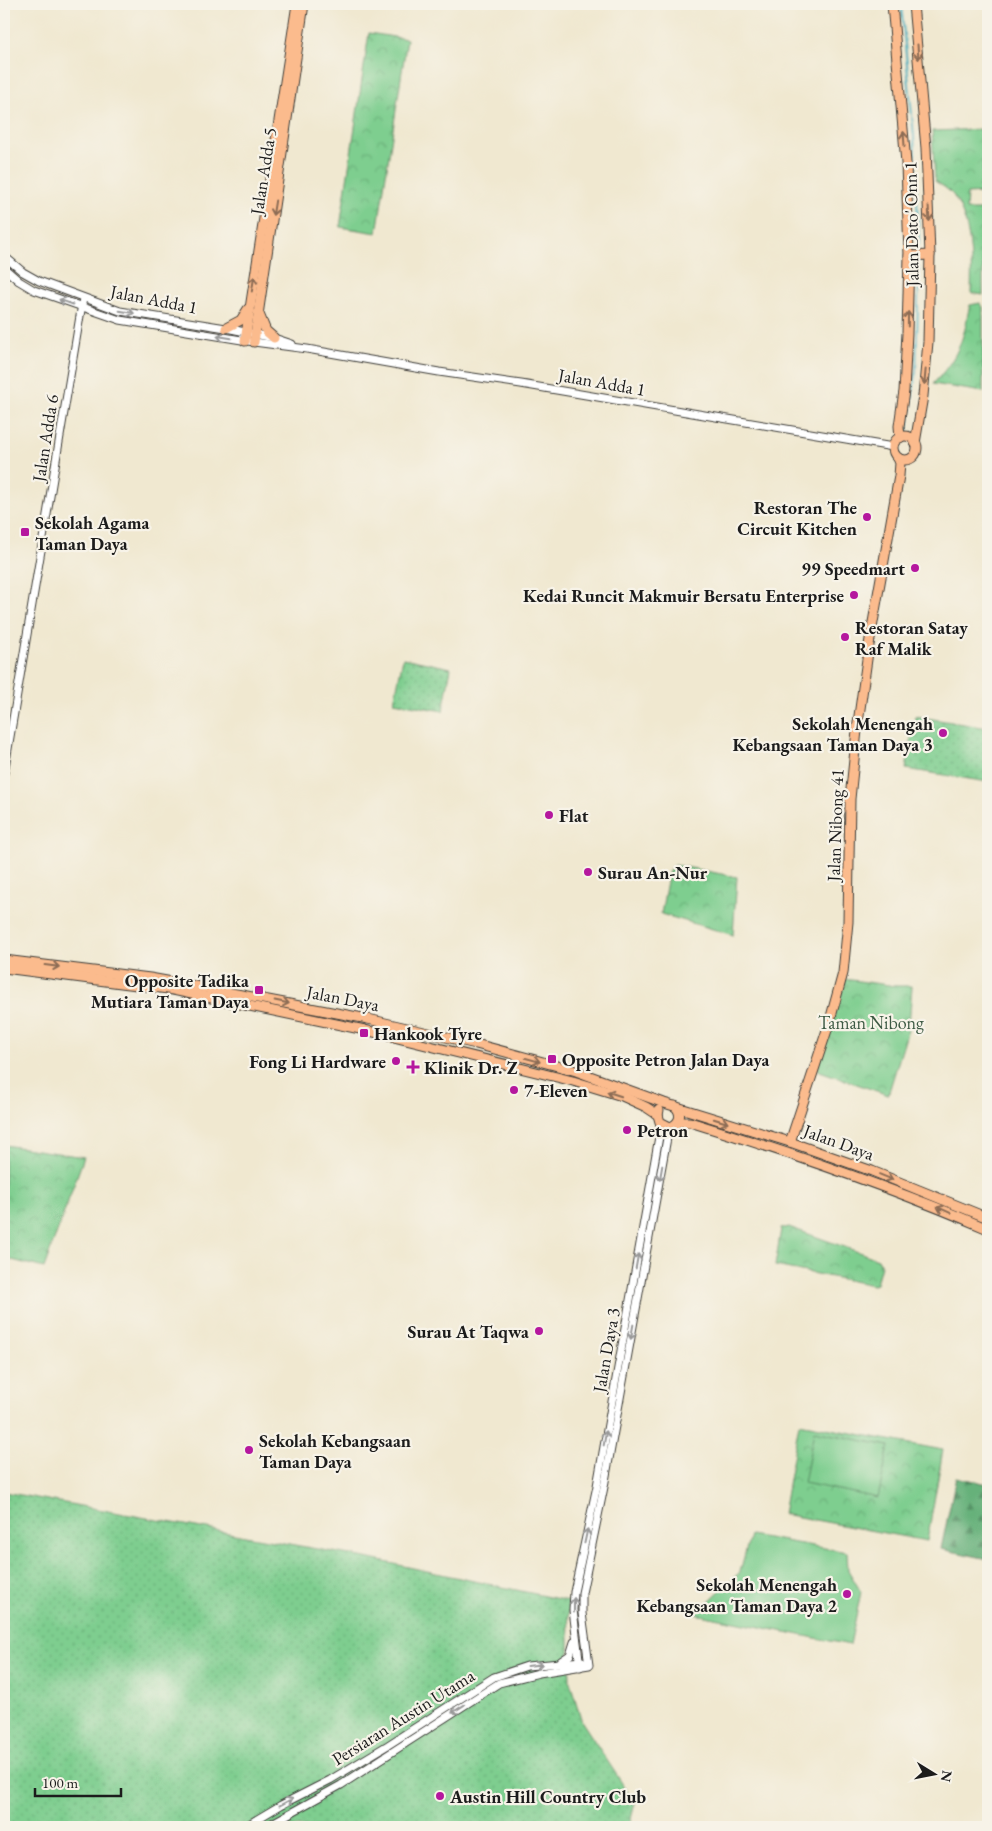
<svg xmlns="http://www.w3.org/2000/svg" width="992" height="1831" font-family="'EB Garamond',serif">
  <defs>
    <pattern id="grass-dots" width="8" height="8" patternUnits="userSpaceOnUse" patternTransform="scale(1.25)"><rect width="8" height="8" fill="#7ece8f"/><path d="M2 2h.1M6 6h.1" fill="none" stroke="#6cb07b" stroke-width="1.8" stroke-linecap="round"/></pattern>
    <pattern id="forest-firs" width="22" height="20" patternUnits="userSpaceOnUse" patternTransform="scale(1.25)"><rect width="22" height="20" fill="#66b17a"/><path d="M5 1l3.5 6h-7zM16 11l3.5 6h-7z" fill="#538f63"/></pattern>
    <pattern id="park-crowns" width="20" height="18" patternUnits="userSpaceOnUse" patternTransform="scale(1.25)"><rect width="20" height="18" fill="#7ece8f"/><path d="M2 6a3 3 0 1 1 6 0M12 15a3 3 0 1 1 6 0" fill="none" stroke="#6cb07b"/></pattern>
  </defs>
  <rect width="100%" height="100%" fill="#f7f3e8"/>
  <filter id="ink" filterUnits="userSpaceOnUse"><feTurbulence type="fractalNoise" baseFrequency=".02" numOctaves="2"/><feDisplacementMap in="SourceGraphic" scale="10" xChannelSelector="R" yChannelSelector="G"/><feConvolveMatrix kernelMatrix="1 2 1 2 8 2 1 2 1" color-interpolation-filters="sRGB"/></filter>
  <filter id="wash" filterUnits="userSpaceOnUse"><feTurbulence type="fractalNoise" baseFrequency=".0096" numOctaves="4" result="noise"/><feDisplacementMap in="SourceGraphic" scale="20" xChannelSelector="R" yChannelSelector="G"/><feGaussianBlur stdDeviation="1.12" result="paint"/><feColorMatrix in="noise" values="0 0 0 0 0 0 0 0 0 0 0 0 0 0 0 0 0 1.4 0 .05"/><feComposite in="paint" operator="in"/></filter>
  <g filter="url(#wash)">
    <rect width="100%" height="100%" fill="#f0e8d0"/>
    <g fill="url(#grass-dots)" stroke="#4d7556">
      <path d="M403 658 451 668 443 711 394 702Z"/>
      <path d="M915 716 988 728V782L906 769Z"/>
      <path d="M4 1492 366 1558 568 1601 570 1682 582 1722 635 1803 629 1827H4Z"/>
    </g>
    <path fill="url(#forest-firs)" stroke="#41664b" d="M956 1477 988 1484V1559L941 1549Z"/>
    <g fill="url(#park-crowns)" stroke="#4d7556">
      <path d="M369 33 407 39 377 233 340 227Z"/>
      <path d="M983 129V193L967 194 966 210H983V295L971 293C972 261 972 223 953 195 948 189 941 185 935 181L932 131Z"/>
      <path d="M980 303 983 307V392L933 384C952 363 959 352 966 325 967 318 968 312 970 305Z"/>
      <path d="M675 865 737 877 733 935 661 914 669 870Z"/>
      <path d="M844 979 896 986H912L909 1027 888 1095 817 1070Z"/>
      <path d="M4 1145 84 1157 44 1268 4 1258Z"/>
      <path d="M789 1227 878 1259 881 1265 876 1284 873 1285 775 1266 781 1229Z"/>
      <path d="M799 1423 943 1450 927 1541 783 1514Z"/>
    </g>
    <g fill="#7ece8f" stroke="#4d7556">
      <path d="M814 1431 889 1446 878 1498 804 1483Z"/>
      <path d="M750 1535 847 1552 848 1570 861 1592 850 1645 695 1614 740 1572Z"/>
    </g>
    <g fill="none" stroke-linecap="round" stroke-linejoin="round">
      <g stroke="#3eabbd" stroke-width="2">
        <path d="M901 4 914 136 919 244"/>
        <path d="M907 435 916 371 919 267"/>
      </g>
    </g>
  </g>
  <g filter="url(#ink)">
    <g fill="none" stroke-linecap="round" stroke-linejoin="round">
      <defs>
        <g id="minor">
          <path d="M4 256 23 272 39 281 120 311 226 328 274 338 292 344"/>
          <path d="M4 268 19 281 34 290 120 320 254 342 307 349 439 372 521 384 893 447"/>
          <path d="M4 773 83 298"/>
          <path d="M561 1661 570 1655 574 1642"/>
          <path d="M580 1667 573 1610 574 1592 597 1486 660 1131V1122"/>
          <path d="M244 1827 281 1805 330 1780 388 1745 494 1677 527 1666 582 1661"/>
          <path d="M265 1827 341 1785 499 1683 539 1673 589 1665 582 1613V1593L604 1487 667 1138 673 1126"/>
        </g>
        <g id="major">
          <path d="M892 4 906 163 909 256 907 333 904 391 899 426 900 438"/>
          <path d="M913 4 926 148 930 255 928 342 923 396 915 443"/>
          <path d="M909 256 930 255"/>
          <path d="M259 314 266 331 274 338"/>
          <path d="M226 328 241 320 248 309"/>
          <path d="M245 341 297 4"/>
          <path d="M254 342 304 4"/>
          <circle cx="905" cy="448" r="12"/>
          <path d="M4 960 150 978 200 987 368 1019 476 1044 576 1071 664 1103 790 1142 872 1171 988 1218"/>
          <path d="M4 968 168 989 365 1030 573 1081 622 1096 646 1107 658 1115"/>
          <path d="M659 1110 658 1115 660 1122 670 1127C680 1124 683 1114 675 1106"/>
          <path d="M678 1122H690C791 1153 891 1187 988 1229"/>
          <path d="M790 1142 829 1024 843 973 848 922 850 799 857 730 869 645 899 476 900 463 898 458"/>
        </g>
      </defs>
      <use href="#minor" stroke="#3c3b37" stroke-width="9"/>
      <use href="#major" stroke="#3c3b37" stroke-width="11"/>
      <use href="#minor" stroke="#fff" stroke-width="7"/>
      <use href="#major" stroke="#fbbb8d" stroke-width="9"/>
    </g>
    <defs><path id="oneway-shaft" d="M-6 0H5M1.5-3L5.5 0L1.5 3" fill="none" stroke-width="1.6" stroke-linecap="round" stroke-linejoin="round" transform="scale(1.25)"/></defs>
    <g stroke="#8c6c54">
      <use href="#oneway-shaft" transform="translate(918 52) rotate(86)"/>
      <use href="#oneway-shaft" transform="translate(904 139) rotate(-94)"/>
      <use href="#oneway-shaft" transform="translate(274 208) rotate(99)"/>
      <use href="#oneway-shaft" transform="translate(929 214) rotate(87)"/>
      <use href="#oneway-shaft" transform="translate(253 284) rotate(-81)"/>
      <use href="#oneway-shaft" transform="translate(908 319) rotate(-89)"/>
      <use href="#oneway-shaft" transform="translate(925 377) rotate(95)"/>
      <use href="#oneway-shaft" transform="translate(52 966) rotate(7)"/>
      <use href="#oneway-shaft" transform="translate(282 1002) rotate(11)"/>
      <use href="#oneway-shaft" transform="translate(533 1060) rotate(15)"/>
      <use href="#oneway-shaft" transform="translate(614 1094) rotate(-162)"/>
      <use href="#oneway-shaft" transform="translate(721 1121) rotate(17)"/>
      <use href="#oneway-shaft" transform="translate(886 1177) rotate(22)"/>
      <use href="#oneway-shaft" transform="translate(944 1210) rotate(-156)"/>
    </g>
    <g stroke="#999">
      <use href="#oneway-shaft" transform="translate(66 302) rotate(-160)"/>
      <use href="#oneway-shaft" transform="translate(127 312) rotate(10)"/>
      <use href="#oneway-shaft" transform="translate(224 337) rotate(-171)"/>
      <use href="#oneway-shaft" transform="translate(661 1173) rotate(100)"/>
      <use href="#oneway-shaft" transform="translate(637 1261) rotate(-80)"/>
      <use href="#oneway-shaft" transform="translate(632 1332) rotate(100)"/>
      <use href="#oneway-shaft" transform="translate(605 1438) rotate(-80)"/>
      <use href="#oneway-shaft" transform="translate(586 1536) rotate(-78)"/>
      <use href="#oneway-shaft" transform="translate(574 1605) rotate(-90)"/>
      <use href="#oneway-shaft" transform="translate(535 1665) rotate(-7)"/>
      <use href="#oneway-shaft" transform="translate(458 1709) rotate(147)"/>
      <use href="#oneway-shaft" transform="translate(286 1802) rotate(-28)"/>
    </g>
  </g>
  <g fill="#b5179e" stroke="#f7f3e8" stroke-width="2">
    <circle cx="867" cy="517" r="5"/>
    <rect x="20" y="527" width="10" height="10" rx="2.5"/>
    <circle cx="915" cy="568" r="5"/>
    <circle cx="854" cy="595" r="5"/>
    <circle cx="845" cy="637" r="5"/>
    <circle cx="943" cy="733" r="5"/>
    <circle cx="549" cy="815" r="5"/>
    <circle cx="588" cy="872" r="5"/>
    <rect x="254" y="985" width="10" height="10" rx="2.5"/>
    <rect x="359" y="1028" width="10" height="10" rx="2.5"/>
    <rect x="547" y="1054" width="10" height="10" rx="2.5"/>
    <circle cx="396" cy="1061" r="5"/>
    <path d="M410.5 1059.5h5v5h5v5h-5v5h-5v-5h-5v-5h5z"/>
    <circle cx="514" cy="1090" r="5"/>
    <circle cx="627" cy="1130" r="5"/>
    <circle cx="539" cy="1331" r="5"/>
    <circle cx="249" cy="1450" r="5"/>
    <circle cx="847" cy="1594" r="5"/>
    <circle cx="440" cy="1796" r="5"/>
  </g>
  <g text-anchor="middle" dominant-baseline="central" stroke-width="4.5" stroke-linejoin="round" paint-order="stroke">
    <g font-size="18" fill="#1c1c1c" stroke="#f7f3e8">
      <text transform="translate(263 171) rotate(-81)">Jalan Adda 5</text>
      <text transform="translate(911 224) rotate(-91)">Jalan Dato' Onn 1</text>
      <text transform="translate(154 299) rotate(11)">Jalan Adda 1</text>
      <text transform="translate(602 382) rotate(10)">Jalan Adda 1</text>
      <text transform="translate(45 438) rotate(-81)">Jalan Adda 6</text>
      <text transform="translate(835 825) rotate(-88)">Jalan Nibong 41</text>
      <text transform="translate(343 998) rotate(11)">Jalan Daya</text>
      <text transform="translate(839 1142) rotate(20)">Jalan Daya</text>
      <text transform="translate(606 1350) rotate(-80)">Jalan Daya 3</text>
      <text transform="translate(403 1717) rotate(-32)">Persiaran Austin Utama</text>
    </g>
    <g font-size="18" font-weight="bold" fill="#1c1c1c" stroke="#f7f3e8" text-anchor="start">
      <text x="857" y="507" text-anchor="end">Restoran The<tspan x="857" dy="21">Circuit Kitchen</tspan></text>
      <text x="35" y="522">Sekolah Agama<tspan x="35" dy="21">Taman Daya</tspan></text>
      <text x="905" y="568" text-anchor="end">99 Speedmart</text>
      <text x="844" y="595" text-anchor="end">Kedai Runcit Makmuir Bersatu Enterprise</text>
      <text x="855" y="627">Restoran Satay<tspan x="855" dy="21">Raf Malik</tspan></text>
      <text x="933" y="723" text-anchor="end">Sekolah Menengah<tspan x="933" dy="21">Kebangsaan Taman Daya 3</tspan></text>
      <text x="559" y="815">Flat</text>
      <text x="598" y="872">Surau An-Nur</text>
      <text x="249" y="980" text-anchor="end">Opposite Tadika<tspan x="249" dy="21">Mutiara Taman Daya</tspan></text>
      <text x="374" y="1033">Hankook Tyre</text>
      <text x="562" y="1059">Opposite Petron Jalan Daya</text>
      <text x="386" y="1061" text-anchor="end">Fong Li Hardware</text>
      <text x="424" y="1067">Klinik Dr. Z</text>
      <text x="524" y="1090">7-Eleven</text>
      <text x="637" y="1130">Petron</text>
      <text x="529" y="1331" text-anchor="end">Surau At Taqwa</text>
      <text x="259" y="1440">Sekolah Kebangsaan<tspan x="259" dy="21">Taman Daya</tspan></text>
      <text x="837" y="1584" text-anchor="end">Sekolah Menengah<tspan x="837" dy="21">Kebangsaan Taman Daya 2</tspan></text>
      <text x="450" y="1796">Austin Hill Country Club</text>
    </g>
    <g font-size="18" fill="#3e5a44" stroke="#f7f3e8">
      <text x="871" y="1022">Taman Nibong</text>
    </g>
  </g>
  <rect width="992" height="1831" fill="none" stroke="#f7f3e8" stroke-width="20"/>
  <g transform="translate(934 1774) rotate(100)" stroke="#f7f3e8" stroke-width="4" paint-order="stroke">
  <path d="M0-4L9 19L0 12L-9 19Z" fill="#1c1c1c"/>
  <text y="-8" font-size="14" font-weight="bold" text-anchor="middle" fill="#1c1c1c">N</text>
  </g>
  <path d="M35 1788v8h86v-8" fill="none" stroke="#1c1c1c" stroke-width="2.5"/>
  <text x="42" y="1788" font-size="15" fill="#1c1c1c" stroke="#f7f3e8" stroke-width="4" paint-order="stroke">100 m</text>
</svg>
